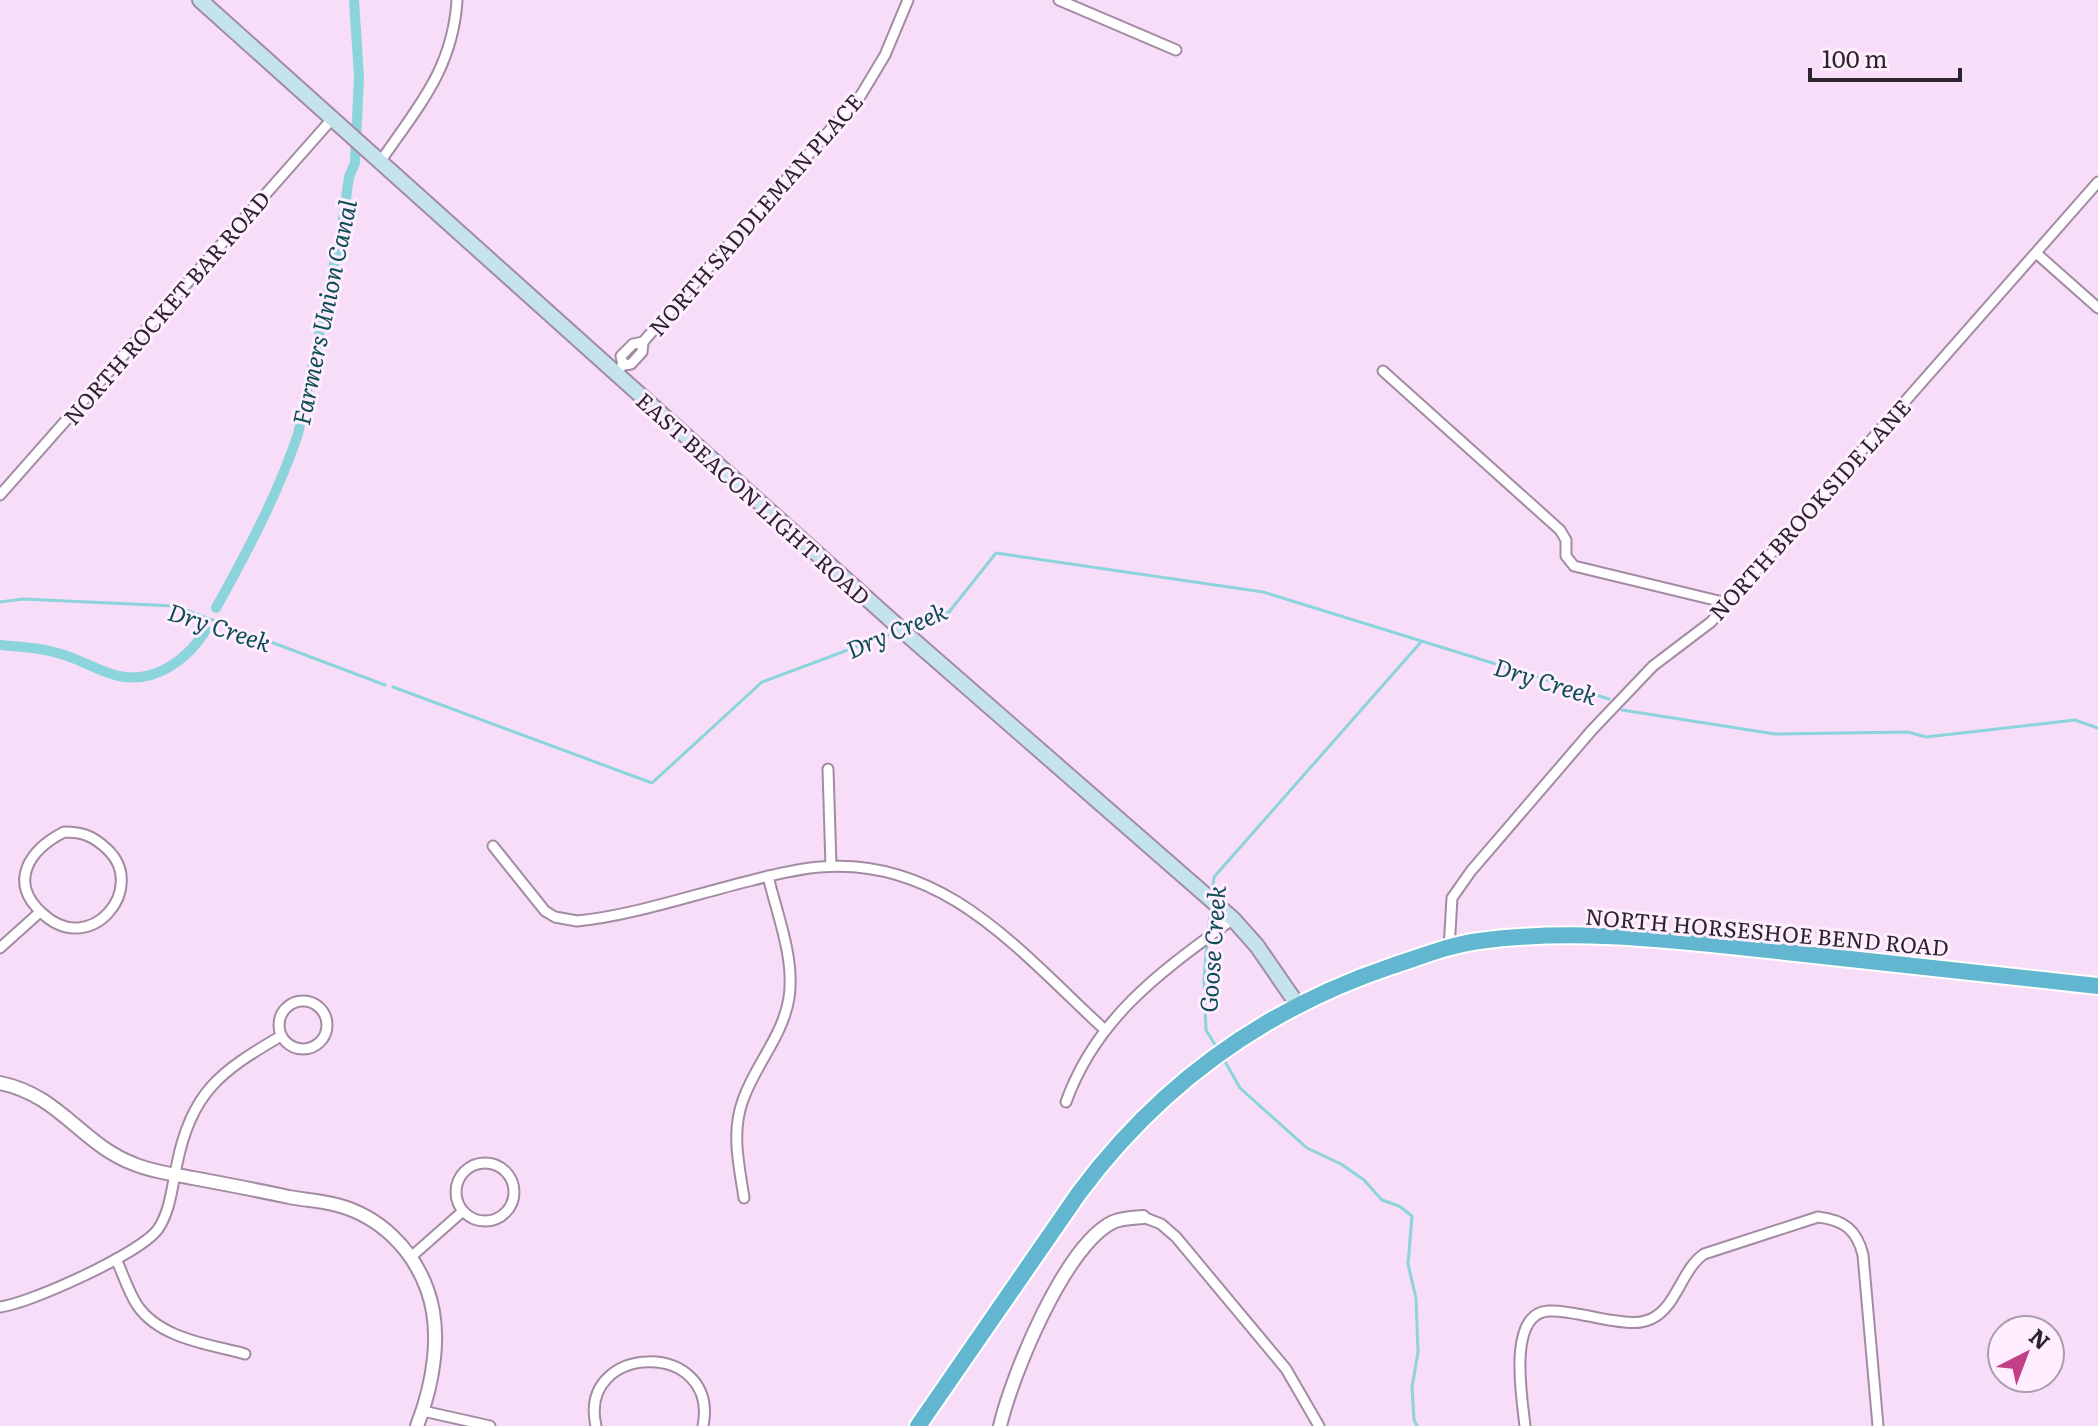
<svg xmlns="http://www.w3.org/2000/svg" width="2098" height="1426" font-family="Literata,serif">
  <rect width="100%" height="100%" fill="#f8ddf9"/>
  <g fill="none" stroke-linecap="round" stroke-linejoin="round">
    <g stroke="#8cd4db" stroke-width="3">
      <path d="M0 602 23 599 175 606 385 685"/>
      <path d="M907 628 949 612 996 553 1263 592 1609 699"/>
      <path d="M393 687 652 783 762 682 896 632"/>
      <path d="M1622 710 1775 734 1908 732 1926 737 2075 720 2098 728"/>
      <path d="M1212 895 1214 877 1421 642"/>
      <path d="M1208 935 1211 907"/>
      <path d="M1207 943 1204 979 1206 1030 1217 1048"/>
      <path d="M1223 1058 1240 1088 1307 1148 1341 1164 1364 1180 1382 1200 1399 1206 1412 1216 1408 1264 1416 1298 1418 1352 1412 1387 1414 1420 1417 1426"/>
    </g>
    <g stroke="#8cd4db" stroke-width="10">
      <path d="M216 608C247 552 278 494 298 434L342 227 349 177 355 163 359 77 354 0"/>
      <path d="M0 645C23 647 45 648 67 656 85 662 101 672 119 676 155 684 188 659 206 630"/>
    </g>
    <defs>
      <g id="minor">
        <path d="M1059 0 1176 50"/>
        <path d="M380 162C417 108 453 69 457 0"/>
        <path d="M2036 253 2098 308"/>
        <path d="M643 342 861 95 885 55 908 0"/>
        <path d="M1383 371 1560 530 1566 540V556L1574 566 1727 603"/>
        <path d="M615 374 623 365 631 364 642 352 643 342 633 344 621 356 623 365"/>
        <path d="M0 495 332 119"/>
        <path d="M828 769 831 866"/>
        <path d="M64 832C83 832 93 836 107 849 149 888 90 959 42 913 8 882 29 850 64 832Z"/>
        <path d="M493 846 545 911 555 917 577 921C631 916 695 894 749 881 772 875 796 869 820 867 944 856 1021 953 1104 1029"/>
        <path d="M0 948 40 912"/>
        <path d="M1449 949 1452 898 1471 871 1592 730 1653 666 1711 622 2098 182"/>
        <circle cx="303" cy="1025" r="24"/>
        <path d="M1066 1102C1097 1016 1162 971 1233 919"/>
        <circle cx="485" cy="1192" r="29"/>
        <path d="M744 1198C739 1165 731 1132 743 1100 755 1065 783 1036 789 998 795 958 777 915 768 876"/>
        <path d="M1143 1217 1161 1224 1176 1237 1286 1369 1319 1426"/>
        <path d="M411 1257 463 1211"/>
        <path d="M116 1259C123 1274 128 1291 137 1305 160 1339 209 1344 245 1354"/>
        <path d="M0 1307C31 1303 141 1253 158 1229 171 1210 172 1185 177 1164 191 1092 221 1071 281 1036"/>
        <path d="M423 1411 490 1426"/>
        <path d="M596 1426C577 1342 720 1339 703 1426"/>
        <path d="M1525 1426C1522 1398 1507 1314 1548 1311 1567 1310 1590 1317 1609 1320 1623 1322 1638 1325 1651 1319 1677 1307 1681 1270 1704 1254L1818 1217C1844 1220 1857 1230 1863 1255L1878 1426"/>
      </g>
      <g id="tertiary">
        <path d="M0 1083C60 1095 81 1144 134 1164 153 1172 173 1174 193 1178 225 1184 257 1190 289 1197 305 1200 322 1201 337 1205 379 1216 412 1248 427 1289 443 1332 433 1385 417 1426"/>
        <path d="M1000 1426C1012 1375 1065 1245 1113 1222 1122 1218 1133 1218 1143 1217"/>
      </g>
      <path id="secondary" d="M200 0 911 638 1233 919 1257 946 1297 1004"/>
      <path id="trunk" d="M918 1426 1079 1193C1160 1084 1264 1009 1392 966 1420 957 1449 945 1479 941 1576 928 1671 940 1768 950 1878 962 1988 974 2098 986"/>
    </defs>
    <use href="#minor" stroke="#a38ba4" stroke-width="13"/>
    <use href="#tertiary" stroke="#a38ba4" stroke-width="16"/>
    <use href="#secondary" stroke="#a38ba4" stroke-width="18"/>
    <use href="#trunk" stroke="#fff" stroke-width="20"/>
    <use href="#minor" stroke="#fff" stroke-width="9"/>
    <use href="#tertiary" stroke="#fff" stroke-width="12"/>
    <use href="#secondary" stroke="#c4e3ed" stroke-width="14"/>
    <use href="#trunk" stroke="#63b6cf" stroke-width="16"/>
  </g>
  <g text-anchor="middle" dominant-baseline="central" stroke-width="6" stroke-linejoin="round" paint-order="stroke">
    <g font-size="22" fill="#2d232d" stroke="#feeeff">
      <text transform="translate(755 214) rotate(-49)">NORTH SADDLEMAN PLACE</text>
      <text transform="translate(166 307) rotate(-49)">NORTH ROCKET BAR ROAD</text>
      <text transform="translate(754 498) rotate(42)">EAST BEACON LIGHT ROAD</text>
      <text transform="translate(1809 509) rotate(-48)">NORTH BROOKSIDE LANE</text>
      <text transform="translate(1767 931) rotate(5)">NORTH HORSESHOE BEND ROAD</text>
    </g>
    <g font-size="24" font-style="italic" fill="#0c4e54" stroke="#feeeff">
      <text transform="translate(323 312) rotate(-78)">Farmers Union Canal</text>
      <text transform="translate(220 626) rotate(18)">Dry Creek</text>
      <text transform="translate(896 629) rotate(-23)">Dry Creek</text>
      <text transform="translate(1546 680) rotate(17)">Dry Creek</text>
      <text transform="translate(1211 949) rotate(-86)">Goose Creek</text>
    </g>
  </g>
  <g transform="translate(2026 1354) rotate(42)"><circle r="38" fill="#feeeff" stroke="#aa9dab" stroke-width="2"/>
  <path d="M0-6L14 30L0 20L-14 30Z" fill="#c24088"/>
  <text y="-12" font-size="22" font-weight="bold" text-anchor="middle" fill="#2d232d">N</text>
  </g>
  <path d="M1810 68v12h150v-12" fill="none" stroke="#2d232d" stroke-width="4"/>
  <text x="1822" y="68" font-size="24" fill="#2d232d" stroke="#feeeff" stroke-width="6" paint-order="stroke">100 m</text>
</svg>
